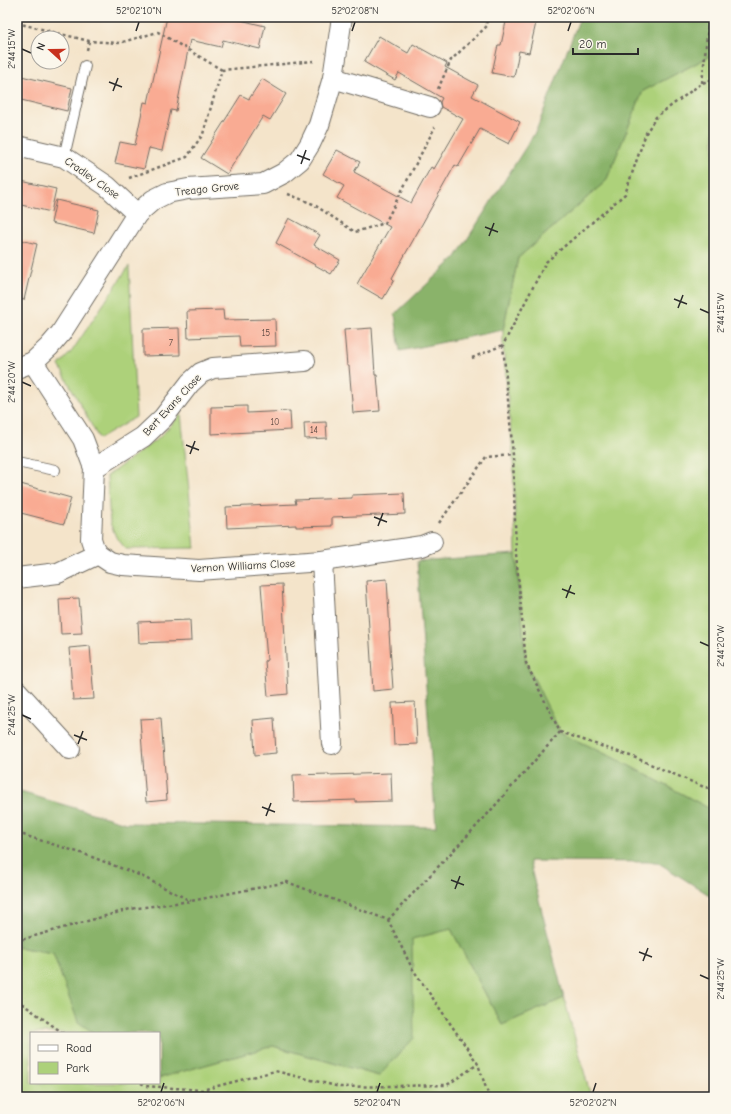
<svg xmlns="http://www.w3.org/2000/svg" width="731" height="1114" font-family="'Comic Neue',sans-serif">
  <rect width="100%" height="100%" fill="#fbf7ec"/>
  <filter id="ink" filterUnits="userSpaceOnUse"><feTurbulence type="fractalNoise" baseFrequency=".025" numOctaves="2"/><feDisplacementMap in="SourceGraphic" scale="8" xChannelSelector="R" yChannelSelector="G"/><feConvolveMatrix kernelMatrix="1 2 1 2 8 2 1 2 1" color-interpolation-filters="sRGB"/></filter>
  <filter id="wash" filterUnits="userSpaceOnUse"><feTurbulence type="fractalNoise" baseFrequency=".012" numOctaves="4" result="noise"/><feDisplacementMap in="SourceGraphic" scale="16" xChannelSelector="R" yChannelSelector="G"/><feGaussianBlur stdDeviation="0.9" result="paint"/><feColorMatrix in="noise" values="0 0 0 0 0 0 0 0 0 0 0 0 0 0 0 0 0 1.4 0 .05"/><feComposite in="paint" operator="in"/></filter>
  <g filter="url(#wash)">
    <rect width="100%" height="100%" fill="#f4e4ca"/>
    <g fill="#add17a" stroke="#6c7e52">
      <path d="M714 54V811L624 763 560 732 526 663 516 554 513 455 503 345V330L518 258 606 181 643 91Z"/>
      <path d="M129 266 136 417 99 439 59 365 72 351Z"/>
      <path d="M181 414 195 548 126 549 116 537 110 523 107 476 160 437Z"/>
      <path d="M451 929 502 1025 564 998 591 1097H28L17 1086V947L53 953 78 1021 94 1033H31V1083H159V1078L273 1046 379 1076 411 939Z"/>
    </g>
    <g fill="#8ab36a" stroke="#5a6f4a">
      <path d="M590 17H714V54L643 91 606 181 518 258 503 330 400 351 395 314 456 257 536 131 579 20Z"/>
      <path d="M516 554 526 663 560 732 624 763 714 811V898L657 862 529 861 564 998 502 1025 451 929 412 939 414 1038 379 1076 273 1046 159 1078V1033H94L78 1022 53 953 17 947V791L126 823 436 827 417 561Z"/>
    </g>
    <g id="blocks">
      <g fill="#f9ab93">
        <path d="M167 17H228L265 26 260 49 223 40 221 47 190 40 176 111 171 110 162 151 149 148 144 169 115 163 120 142 135 145 144 102 148 103Z"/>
        <path d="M507 17H528L527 21 536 23 529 53 519 51 514 77 492 73 498 45H501Z"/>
        <path d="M379 36 408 53 413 44 447 63 445 67 478 85 472 96 520 122 509 144 480 129 458 167 455 165 392 278 394 280 383 299 357 284 390 227 337 198 344 186 323 174 337 150 360 162 354 172 411 203 431 167 434 169 463 119 441 107 440 102 442 98 399 73 395 80 364 62Z"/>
        <path d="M17 75 72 88 67 111 17 99Z"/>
        <path d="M262 79 286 94 270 120 263 116 227 174 201 158 241 95 249 99Z"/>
        <path d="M17 180 56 189 51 212 17 204Z"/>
        <path d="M56 200 99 210 94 233 51 223Z"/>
        <path d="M289 218 320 235 314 245 340 260 331 274 276 243Z"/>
        <path d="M17 239 37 244 24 300 17 299Z"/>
        <path d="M223 310 224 320 275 319 276 346 240 347 239 336 188 338 187 311Z"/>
        <path d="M179 328 180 355 143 356V329Z"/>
        <path d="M372 328 375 375H377L380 411 353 413 349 366H347L344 330Z"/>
        <path d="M247 406V413L290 411 291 430 211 434V407Z"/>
        <path d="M326 422 327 438 305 439 304 423Z"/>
        <path d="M17 483 71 498 64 524 17 512Z"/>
        <path d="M404 493 405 514 332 517V526L296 527V525L227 528 226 507 296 504 295 500 352 498V495Z"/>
        <path d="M387 579 390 632H389L393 689 373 691 366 581Z"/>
        <path d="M282 584 288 694 268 696 265 661 267 660 261 585Z"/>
        <path d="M79 598 82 633 61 634 59 599Z"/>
        <path d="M190 620 191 641 139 643 138 622Z"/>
        <path d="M90 646 94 699 73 700 69 648Z"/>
        <path d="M415 702 417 744 394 745 392 703Z"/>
        <path d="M161 718 167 800 146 802 140 719Z"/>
        <path d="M274 718 276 753 255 755 253 720Z"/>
        <path d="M391 773 392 801 356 802V800L294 802 293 775 329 774V775Z"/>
      </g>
    </g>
  </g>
  <g filter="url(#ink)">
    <use href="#blocks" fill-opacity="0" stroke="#716c63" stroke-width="1"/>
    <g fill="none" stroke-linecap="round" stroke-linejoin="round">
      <defs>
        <g id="lane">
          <path d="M64 157 85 66"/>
          <path d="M17 462 55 470"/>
        </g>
        <g id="street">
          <path d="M333 78 430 107"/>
          <path d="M17 146 64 157 107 186 137 214"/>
          <path d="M33 362 83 439 94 468 91 539 94 548 98 554 110 562 123 565 199 570 322 561 332 744"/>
          <path d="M17 368 33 362 49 347 61 333 137 214 153 200 167 193 188 189 263 184 284 173 300 160 310 144 319 125 333 78 342 17"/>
          <path d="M94 468 143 437 163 418 190 383 201 373 213 368 305 361"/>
          <path d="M322 561 422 546 432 542"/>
          <path d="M17 578 58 573 98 554"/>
          <path d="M17 691 70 749"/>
        </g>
      </defs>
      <use href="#lane" stroke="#716c63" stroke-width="12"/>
      <use href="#street" stroke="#716c63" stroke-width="22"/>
      <g stroke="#716c63" stroke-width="2.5" stroke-dasharray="3 3" stroke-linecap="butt">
        <path d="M710 17 714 19"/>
        <path d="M17 23 89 41 119 43 158 32 222 70"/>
        <path d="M87 50 89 41"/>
        <path d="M702 83 709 17"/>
        <path d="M438 89 451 60 487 26 486 17"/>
        <path d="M129 178 187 157 203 134 222 70 314 61"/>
        <path d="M288 194 313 204 355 232 385 223 435 127"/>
        <path d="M472 358 503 345"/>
        <path d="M439 523 486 457 513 455"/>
        <path d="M560 732 636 758 704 787 714 789"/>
        <path d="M17 833 84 854 139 875 191 901"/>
        <path d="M388 920 485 817 560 732 526 663 516 554 513 455 503 345 546 262 625 194 646 133 656 117 702 83 714 79"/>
        <path d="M17 941 130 909 191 901 287 882 388 920 412 968 478 1064 489 1097"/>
        <path d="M17 1000 63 1033"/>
        <path d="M141 1083 146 1086 202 1090 275 1071 340 1087 447 1085 478 1064"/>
      </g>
      <use href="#lane" stroke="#fff" stroke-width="10"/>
      <use href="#street" stroke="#fff" stroke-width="20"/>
    </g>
  </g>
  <path fill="none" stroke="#2b2b2b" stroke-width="1.5" d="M136 31 139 22M352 31 355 22M568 31 571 22M22 49 31 53M109 82 122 87M113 91 118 78M297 155 310 160M301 164 306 150M485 227 498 232M489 236 494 223M674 299 687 304M678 308 683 295M700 309 709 313M22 382 31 386M186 445 199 450M190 454 195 441M374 517 387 522M378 526 383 513M562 589 575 594M566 598 571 585M700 642 709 646M22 715 31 719M74 735 87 740M78 744 83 731M262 807 275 812M266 816 271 803M451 880 464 885M455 889 460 876M639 952 652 957M643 961 648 948M700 975 709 979M161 1092 164 1083M377 1092 380 1083M593 1092 596 1083"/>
  <g text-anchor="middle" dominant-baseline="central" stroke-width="3" stroke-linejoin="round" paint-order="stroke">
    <g font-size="9" fill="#5e4b45">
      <text x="266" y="333">15</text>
      <text x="171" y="343">7</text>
      <text x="275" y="422">10</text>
      <text x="314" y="430">14</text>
    </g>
    <g font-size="11" fill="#2b2b2b" stroke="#fbf7ec">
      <text transform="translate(92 178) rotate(35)">Cradley Close</text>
      <text transform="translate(207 189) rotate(-6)">Treago Grove</text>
      <text transform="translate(172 405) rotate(-47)">Bert Evans Close</text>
      <text transform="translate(243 566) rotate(-3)">Vernon Williams Close</text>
    </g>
  </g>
  <rect width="731" height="1114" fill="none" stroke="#fbf7ec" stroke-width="44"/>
  <rect x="30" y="1032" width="130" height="52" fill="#fbf7ec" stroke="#a8a59f"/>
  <rect x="38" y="1045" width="20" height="6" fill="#ffffff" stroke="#a8a59f"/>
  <text x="66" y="1052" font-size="12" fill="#2b2b2b">Road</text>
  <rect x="38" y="1062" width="20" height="12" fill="#add17a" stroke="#a8a59f"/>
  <text x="66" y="1072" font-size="12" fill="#2b2b2b">Park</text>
  <g transform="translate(50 50) rotate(291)"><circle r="19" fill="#fbf7ec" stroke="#a8a59f"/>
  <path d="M0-3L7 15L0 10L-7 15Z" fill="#c8321e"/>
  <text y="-6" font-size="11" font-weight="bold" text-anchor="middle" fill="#2b2b2b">N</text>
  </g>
  <path d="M573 48v6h65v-6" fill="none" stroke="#2b2b2b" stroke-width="2"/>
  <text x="579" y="48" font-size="12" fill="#2b2b2b" stroke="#fbf7ec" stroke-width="3" paint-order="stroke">20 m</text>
  <rect x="22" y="22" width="687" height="1070" fill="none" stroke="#2b2b2b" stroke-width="1.5"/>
  <g font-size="10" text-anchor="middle" fill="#2b2b2b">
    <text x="139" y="14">52°02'10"N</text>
    <text x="355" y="14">52°02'08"N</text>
    <text x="571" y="14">52°02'06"N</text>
    <text transform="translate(11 49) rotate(-90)" y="4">2°44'15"W</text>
    <text transform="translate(720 313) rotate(-90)" y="4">2°44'15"W</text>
    <text transform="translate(11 382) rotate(-90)" y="4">2°44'20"W</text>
    <text transform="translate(720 646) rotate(-90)" y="4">2°44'20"W</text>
    <text transform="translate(11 715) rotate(-90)" y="4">2°44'25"W</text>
    <text transform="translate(720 979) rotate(-90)" y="4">2°44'25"W</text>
    <text x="161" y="1106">52°02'06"N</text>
    <text x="377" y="1106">52°02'04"N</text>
    <text x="593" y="1106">52°02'02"N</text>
  </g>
</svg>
